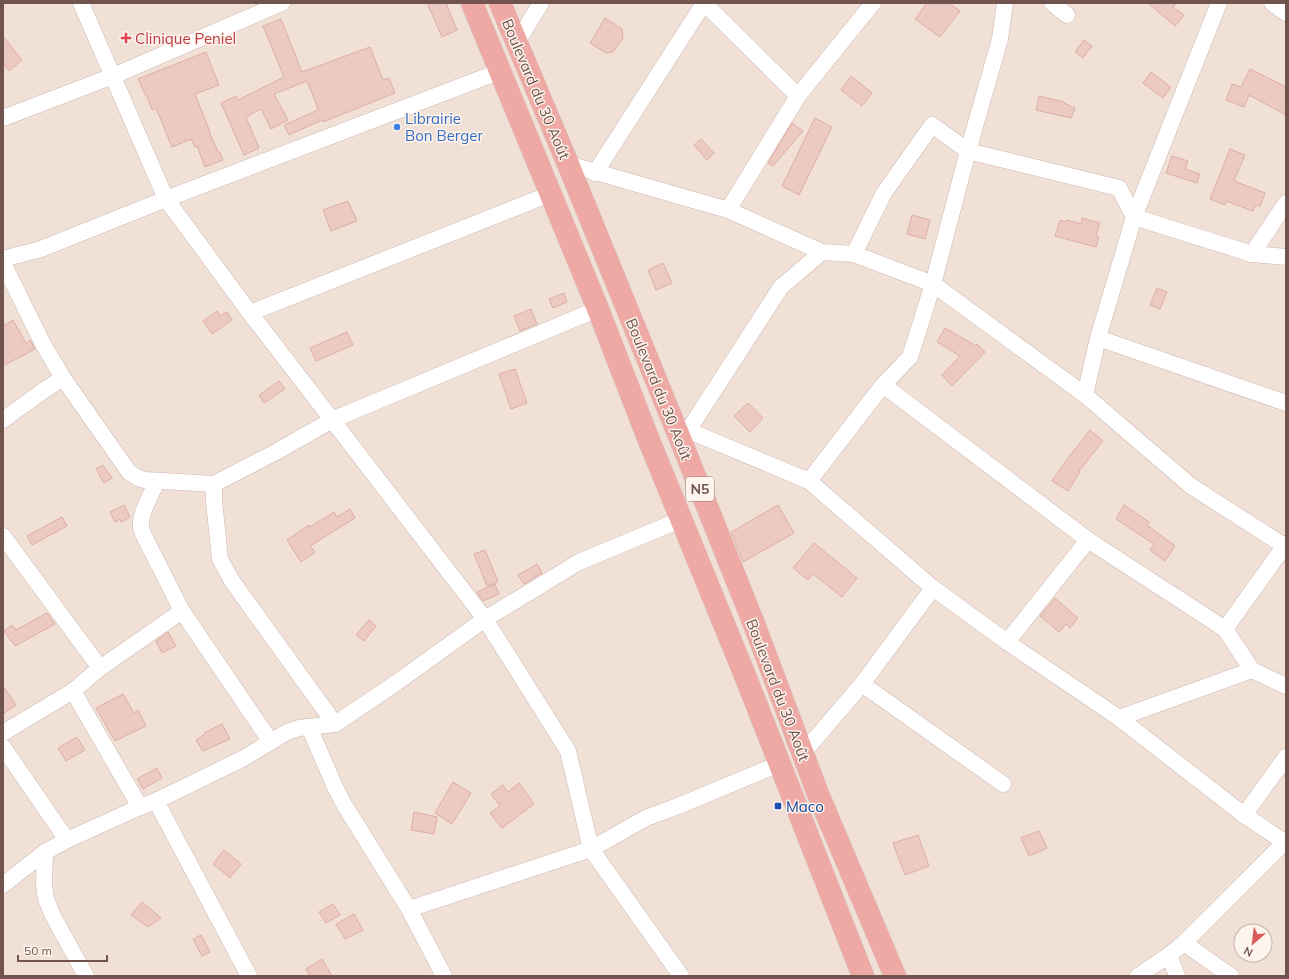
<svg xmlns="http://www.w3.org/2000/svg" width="1289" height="979" font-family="Mulish,sans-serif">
  <rect width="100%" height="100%" fill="#faefe7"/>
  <path fill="#f1e0d6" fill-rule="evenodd" d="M3 3H1286V976H3ZM1241 931H1265V955H1241Z"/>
  <g fill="#edcac1" stroke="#deaea3">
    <path d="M427 3H446L457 30 442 37Z"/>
    <path d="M927 3H949L960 11 940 37 915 19Z"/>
    <path d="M1148 3H1177L1173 7 1184 15 1175 26Z"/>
    <path d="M605 18 622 29 623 38 613 52 606 53 590 43Z"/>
    <path d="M281 19 302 72 370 47 383 80 389 78 395 93 323 122 322 120 289 135 284 125 318 110 317 106 307 81 274 94 288 120 271 129 261 109 246 117 259 148 244 155 221 103 236 96 238 100 284 77 263 26Z"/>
    <path d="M3 36 22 60 9 71 3 63Z"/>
    <path d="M1084 40 1092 46 1083 58 1075 52Z"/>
    <path d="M206 52 219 85 195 94 210 132H209L218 152H220L223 160 205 167 197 146 195 147 191 139 172 147 156 108 152 110 147 96H146L138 79Z"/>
    <path d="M1250 69 1286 87V115L1249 95 1244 107 1226 100 1232 84 1241 87Z"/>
    <path d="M1151 72 1171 87 1163 98 1143 83Z"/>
    <path d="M851 76 872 93 862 106 841 90Z"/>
    <path d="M1039 96 1064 102V103L1075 108 1071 118 1036 110Z"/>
    <path d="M815 118 832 127 799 195 782 186Z"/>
    <path d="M792 123 803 131 773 166 768 163Z"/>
    <path d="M701 139 714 153 707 160 694 145Z"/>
    <path d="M1230 149 1245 155 1234 181 1265 193 1260 206 1256 205 1253 211 1226 201 1225 205 1210 199Z"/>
    <path d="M1172 156 1188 161 1185 169 1200 174 1197 183 1166 173Z"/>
    <path d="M348 201 357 221 331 231 323 210Z"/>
    <path d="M912 215 930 220 925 239 907 234Z"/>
    <path d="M1082 218 1100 223 1096 236 1099 237 1096 247 1055 236 1060 220 1066 222 1067 220 1081 224Z"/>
    <path d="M663 263 672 283 656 290 648 270Z"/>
    <path d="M1157 288 1167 292 1160 309 1150 305Z"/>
    <path d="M564 293 567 302 553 308 549 299Z"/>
    <path d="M531 309 537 324 520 331 514 316Z"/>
    <path d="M217 311 220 316 227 312 232 320 212 334 203 321Z"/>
    <path d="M13 320 26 343 30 340 35 349 3 366V326Z"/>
    <path d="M945 328 976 346 977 344 985 352 952 386 942 375 960 356 937 342Z"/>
    <path d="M347 332 353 345 316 361 310 348Z"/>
    <path d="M515 369 527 403 511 409 499 374Z"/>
    <path d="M279 381 285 389 264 403 259 395Z"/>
    <path d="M748 403 763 418 750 432 734 416Z"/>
    <path d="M1090 430 1103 441 1079 471 1080 472 1068 491 1052 481 1065 462Z"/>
    <path d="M103 465 112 478 104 483 96 469Z"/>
    <path d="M124 505 130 517 121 522 120 519 115 522 110 512Z"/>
    <path d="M778 505 794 533 743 562 731 532Z"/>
    <path d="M1124 505 1149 522 1147 525 1175 546 1165 561 1150 550 1154 544 1116 519Z"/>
    <path d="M350 509 355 518 310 546 315 552 301 562 287 540 309 525 310 527 334 512 337 517Z"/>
    <path d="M62 517 67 526 32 545 27 536Z"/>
    <path d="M814 543 857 578 842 597 813 574 808 580 793 568Z"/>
    <path d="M485 550 498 582 487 586 474 554Z"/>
    <path d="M537 564 542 573 524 584 518 575Z"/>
    <path d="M495 584 499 594 483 601 477 592Z"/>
    <path d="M1055 598 1078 618 1070 628 1066 624 1059 632 1040 616Z"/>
    <path d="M47 613 55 624 15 646 4 631 12 625 16 630Z"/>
    <path d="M369 620 376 626 364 641 356 635Z"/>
    <path d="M168 632 176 646 162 653 156 641Z"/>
    <path d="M3 686 16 705 3 714Z"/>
    <path d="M123 694 134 713 138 710 146 726 115 741 96 708Z"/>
    <path d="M222 724 230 739 203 751 196 740 205 734 204 733Z"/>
    <path d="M77 737 85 750 66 761 58 748Z"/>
    <path d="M157 768 162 778 143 789 137 779Z"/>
    <path d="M453 782 471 793 452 824 435 813Z"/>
    <path d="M519 783 534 804 502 828 490 813 500 806 491 794 503 785 508 792Z"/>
    <path d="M414 812 437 817 434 834 411 830Z"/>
    <path d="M1039 831 1047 848 1029 856 1021 838Z"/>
    <path d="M918 835 929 866 905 875 893 843Z"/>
    <path d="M224 850 241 864 230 878 213 864Z"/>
    <path d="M142 902 161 918 148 927 131 915Z"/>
    <path d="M333 904 340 915 326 923 319 912Z"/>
    <path d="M354 914 363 930 345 939 336 924Z"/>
    <path d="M201 935 210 952 202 956 193 939Z"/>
    <path d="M322 959 332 976H310L306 969Z"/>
  </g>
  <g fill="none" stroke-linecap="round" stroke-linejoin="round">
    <defs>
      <g id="minor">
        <path d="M81 3 166 199 250 313 485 619 568 751 591 849 681 976"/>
        <path d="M704 3 798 96"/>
        <path d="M1052 3 1067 15"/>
        <path d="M1272 3 1286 13"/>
        <path d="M516 44 541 3"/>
        <path d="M3 118 113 76 282 3"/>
        <path d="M568 164 728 210 822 252 854 254 933 284 1085 395 1191 486 1286 547"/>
        <path d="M595 173 704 3"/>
        <path d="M728 210 798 96 873 3"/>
        <path d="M854 254 884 193 932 125 968 151 1119 188 1134 217 1252 254 1286 257"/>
        <path d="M1252 254 1286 203"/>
        <path d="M3 259 41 249 166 199 501 71"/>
        <path d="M3 263 43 344 63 378 43 391 3 420"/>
        <path d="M250 313 550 194"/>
        <path d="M1098 338 1286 403"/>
        <path d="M63 378 129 472 138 478 145 480 214 484"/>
        <path d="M883 385 1088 540 1225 629 1252 670"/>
        <path d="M1085 395 1098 338 1134 217 1219 3"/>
        <path d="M687 430 809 481 933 588 1007 642 1119 718 1244 815 1286 843"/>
        <path d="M682 440 781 287 822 252"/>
        <path d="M157 481C152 493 139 515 141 527 141 530 143 533 144 536L182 611"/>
        <path d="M809 481 883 385 910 357 933 284 968 151 1000 39 1005 3"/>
        <path d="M3 536 100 668"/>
        <path d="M1225 629 1286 544"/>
        <path d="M1007 642 1088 540"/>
        <path d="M862 684 1003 784"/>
        <path d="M73 691 140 807"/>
        <path d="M1119 718 1252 670 1286 686"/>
        <path d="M335 724 232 581 220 559 214 501V484L276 452 332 420 598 309"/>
        <path d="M309 727 335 787 345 806 409 909 444 976"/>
        <path d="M3 733 73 691 100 668 182 611 271 742"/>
        <path d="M3 747 67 840"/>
        <path d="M803 753 862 684 933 588"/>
        <path d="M156 801 249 976"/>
        <path d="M1244 815 1286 757"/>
        <path d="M45 852 44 884 46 899 53 916 86 976"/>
        <path d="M3 885 45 852 67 840 140 807 156 801 244 758 287 732 299 728 335 724 396 683 485 619 579 562 680 520"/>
        <path d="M409 909 591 849 646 818 678 806 779 764"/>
        <path d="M1184 943 1231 976"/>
        <path d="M1169 955 1177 976"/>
        <path d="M1138 976 1169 955 1184 943 1285 842"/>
      </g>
      <g id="highway">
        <path d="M472 3 598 309 648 438 746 678 863 976"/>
        <path d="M500 3 568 164 681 441 754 624 818 794 895 976"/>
      </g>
    </defs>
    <use href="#minor" stroke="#cdb8b1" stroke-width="17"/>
    <use href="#highway" stroke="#d5ccca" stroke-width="23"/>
    <use href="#minor" stroke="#fff" stroke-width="16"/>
    <use href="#highway" stroke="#efa9a4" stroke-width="22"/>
  </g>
  <path fill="#e0444e" stroke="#fdf4ed" stroke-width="1.5" d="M124 32h4v4h4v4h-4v4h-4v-4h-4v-4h4z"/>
  <circle fill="#3f7fe0" stroke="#fdf4ed" stroke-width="1.5" cx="397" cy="127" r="4"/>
  <rect fill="#1a4fb4" stroke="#fdf4ed" stroke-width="1.5" x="774" y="802" width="8" height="8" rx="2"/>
  <g text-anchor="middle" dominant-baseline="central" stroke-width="3" stroke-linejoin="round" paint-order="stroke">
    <rect fill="#fdf4ed" stroke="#9c847e" stroke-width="1" x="686" y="477" width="28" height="24" rx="3"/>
    <g font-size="14" font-weight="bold" fill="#72544e">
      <text x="700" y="489">N5</text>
    </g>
    <g font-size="15" fill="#be3a42" stroke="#fdf4ed" text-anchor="start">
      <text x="135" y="38">Clinique Peniel</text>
    </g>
    <g font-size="15" fill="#72544e" stroke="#fdf4ed">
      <text transform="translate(536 89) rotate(67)">Boulevard du 30 Août</text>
      <text transform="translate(659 389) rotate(68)">Boulevard du 30 Août</text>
      <text transform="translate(778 690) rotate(69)">Boulevard du 30 Août</text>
    </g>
    <g font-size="15" fill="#366cbe" stroke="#fdf4ed" text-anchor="start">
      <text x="405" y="118">Librairie<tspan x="405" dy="17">Bon Berger</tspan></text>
    </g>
    <g font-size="15" fill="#164399" stroke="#fdf4ed" text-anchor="start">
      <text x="786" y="806">Maco</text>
    </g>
  </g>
  <rect width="1289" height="979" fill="none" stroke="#72544e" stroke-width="8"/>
  <g transform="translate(1253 943) rotate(208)"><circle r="19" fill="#fdf4ed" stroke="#c5b4ad"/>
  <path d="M0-3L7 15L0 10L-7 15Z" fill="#d95b57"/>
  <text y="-6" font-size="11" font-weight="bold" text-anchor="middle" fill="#72544e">N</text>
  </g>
  <path d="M18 955v6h89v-6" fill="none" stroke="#72544e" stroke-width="2"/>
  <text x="24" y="955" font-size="12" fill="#72544e" stroke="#fdf4ed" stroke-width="3" paint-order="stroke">50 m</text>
</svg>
